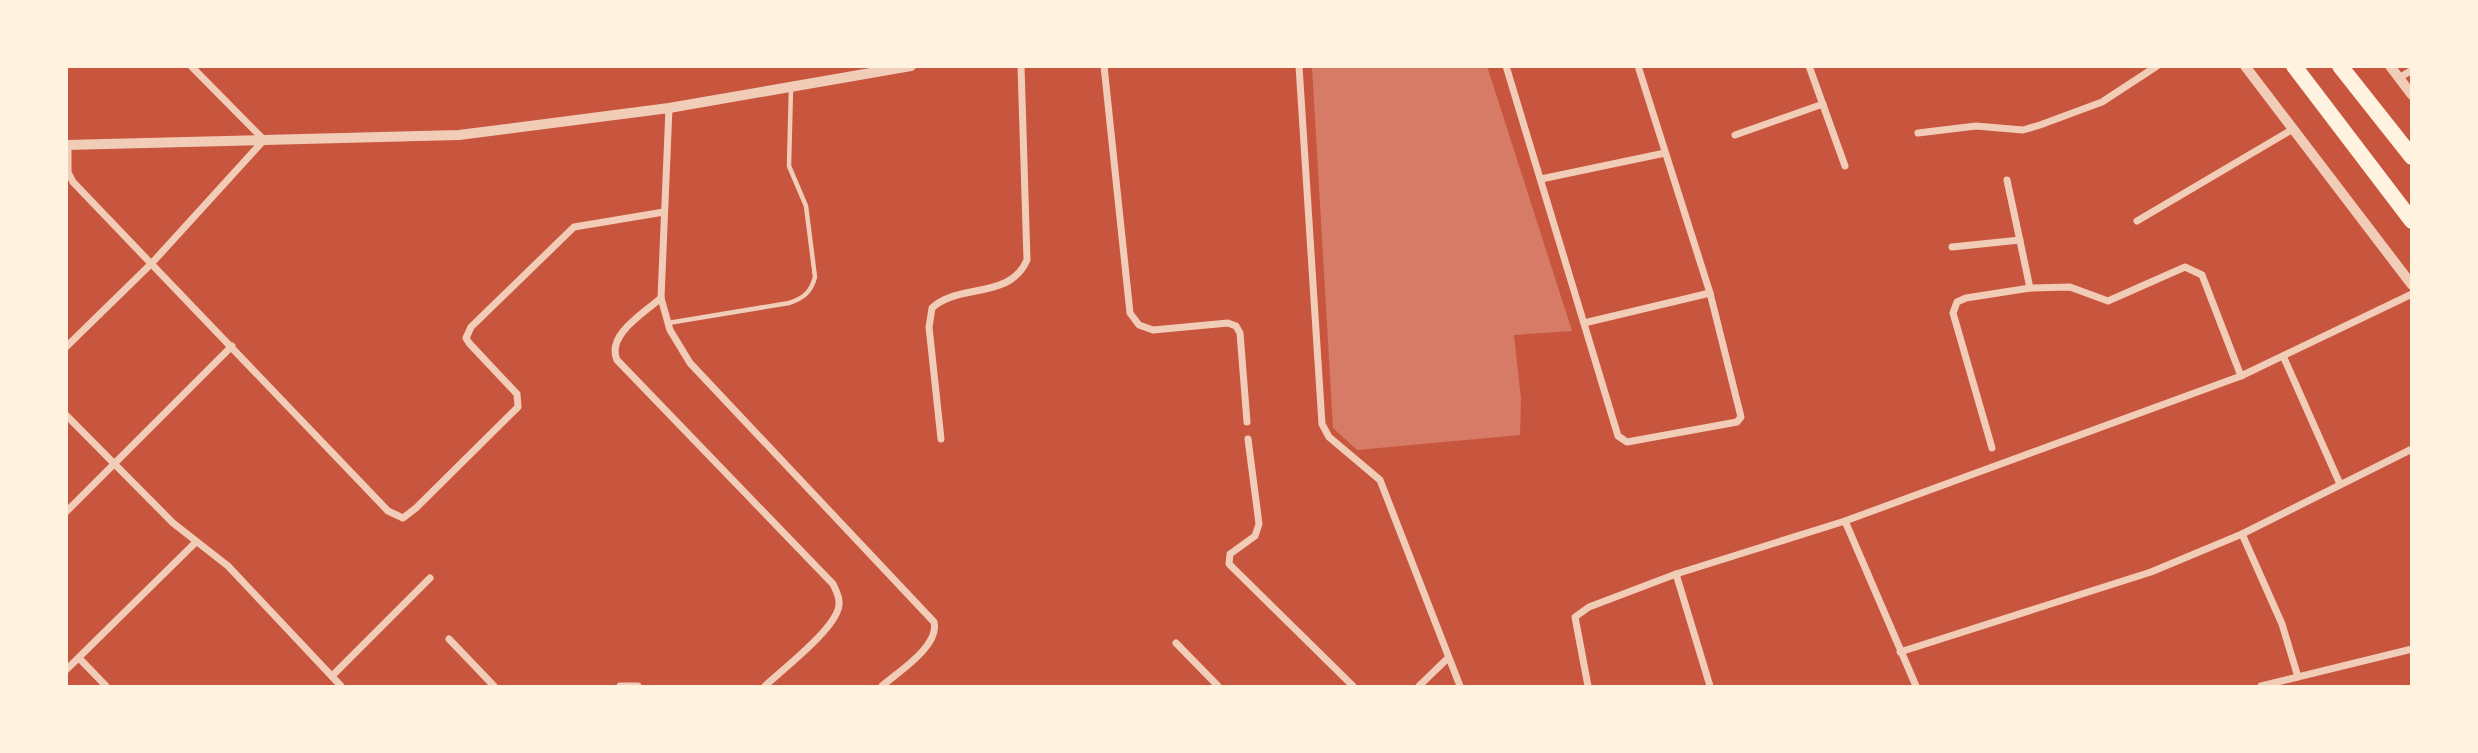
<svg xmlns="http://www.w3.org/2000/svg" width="2478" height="753" font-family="Overpass,sans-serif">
  <rect width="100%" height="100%" fill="#c8553d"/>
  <path fill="#d67c66" d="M1312 66H1487L1572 331 1514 335 1521 399 1520 435 1357 450 1333 428Z"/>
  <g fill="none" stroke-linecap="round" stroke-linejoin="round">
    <path stroke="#f1ccb7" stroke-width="4.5" d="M668 323 789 303C804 298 811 292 815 277L806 206 789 166 791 88"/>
    <g stroke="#f1ccb7" stroke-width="7">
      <path d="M1104 66 1130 313 1139 325 1153 330 1228 323 1236 326 1240 333 1247 422"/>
      <path d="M1299 66 1322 424 1329 437 1380 480 1460 686"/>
      <path d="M1506 66 1618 436 1627 442 1737 422 1741 417 1710 293 1638 66"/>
      <path d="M1809 66 1845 166"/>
      <path d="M2399 78 2412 70"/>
      <path d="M669 108 661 298 670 330 690 363 934 622C940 646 898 672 882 686"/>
      <path d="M1918 133 1976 126 2023 130 2040 125 2102 102 2157 66"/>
      <path d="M1735 135 1823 104"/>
      <path d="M68 144V172L73 182 388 511 403 518 416 508 518 407 517 394 469 343 466 338 471 327 574 227 664 212"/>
      <path d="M1541 179 1665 153"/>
      <path d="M2007 180 2030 288"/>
      <path d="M2137 221 2293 129"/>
      <path d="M1952 247 2020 240"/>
      <path d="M661 298C644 313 606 335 617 360L833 584C836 591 840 597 839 605 837 628 783 669 765 686"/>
      <path d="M1584 323 1710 293"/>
      <path d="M66 347 152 263 264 140 191 66"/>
      <path d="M2284 358 2340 484"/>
      <path d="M66 415 173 523 228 566 341 686"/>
      <path d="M941 439 929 327 932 308C958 283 1010 300 1027 260L1021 66"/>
      <path d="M1248 439 1259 524 1255 536 1230 554 1229 564 1353 686"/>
      <path d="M1992 448 1953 313 1957 302 1966 298 2030 288 2070 287 2108 301 2185 267 2202 275 2241 376"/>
      <path d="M66 512 232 346"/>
      <path d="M2242 534 2282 624 2298 677"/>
      <path d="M449 639 494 686"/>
      <path d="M1176 643 1218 686"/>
      <path d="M1900 652 2151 572 2242 534 2412 449"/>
      <path d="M79 658 106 686"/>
      <path d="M66 670 196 542"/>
      <path d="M332 676 430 578"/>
      <path d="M620 686H638"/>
      <path d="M1419 686 1448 658"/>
      <path d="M1588 686 1575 617 1589 607 1676 574"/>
      <path d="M1710 686 1676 574 1845 521"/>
      <path d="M1916 686 1845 521 2241 376 2412 294"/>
      <path d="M2261 686 2412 649"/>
    </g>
    <g stroke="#f1ccb7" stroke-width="10">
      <path d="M2245 66 2412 285"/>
      <path d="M2390 66 2412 95"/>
      <path d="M66 145 459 135 669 108 911 66"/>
    </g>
    <g stroke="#fff3e0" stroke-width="16">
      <path d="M2294 66 2412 221"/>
      <path d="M2340 66 2412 157"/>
    </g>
  </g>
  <rect width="2478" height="753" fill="none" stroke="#fff3e0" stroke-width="136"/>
</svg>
